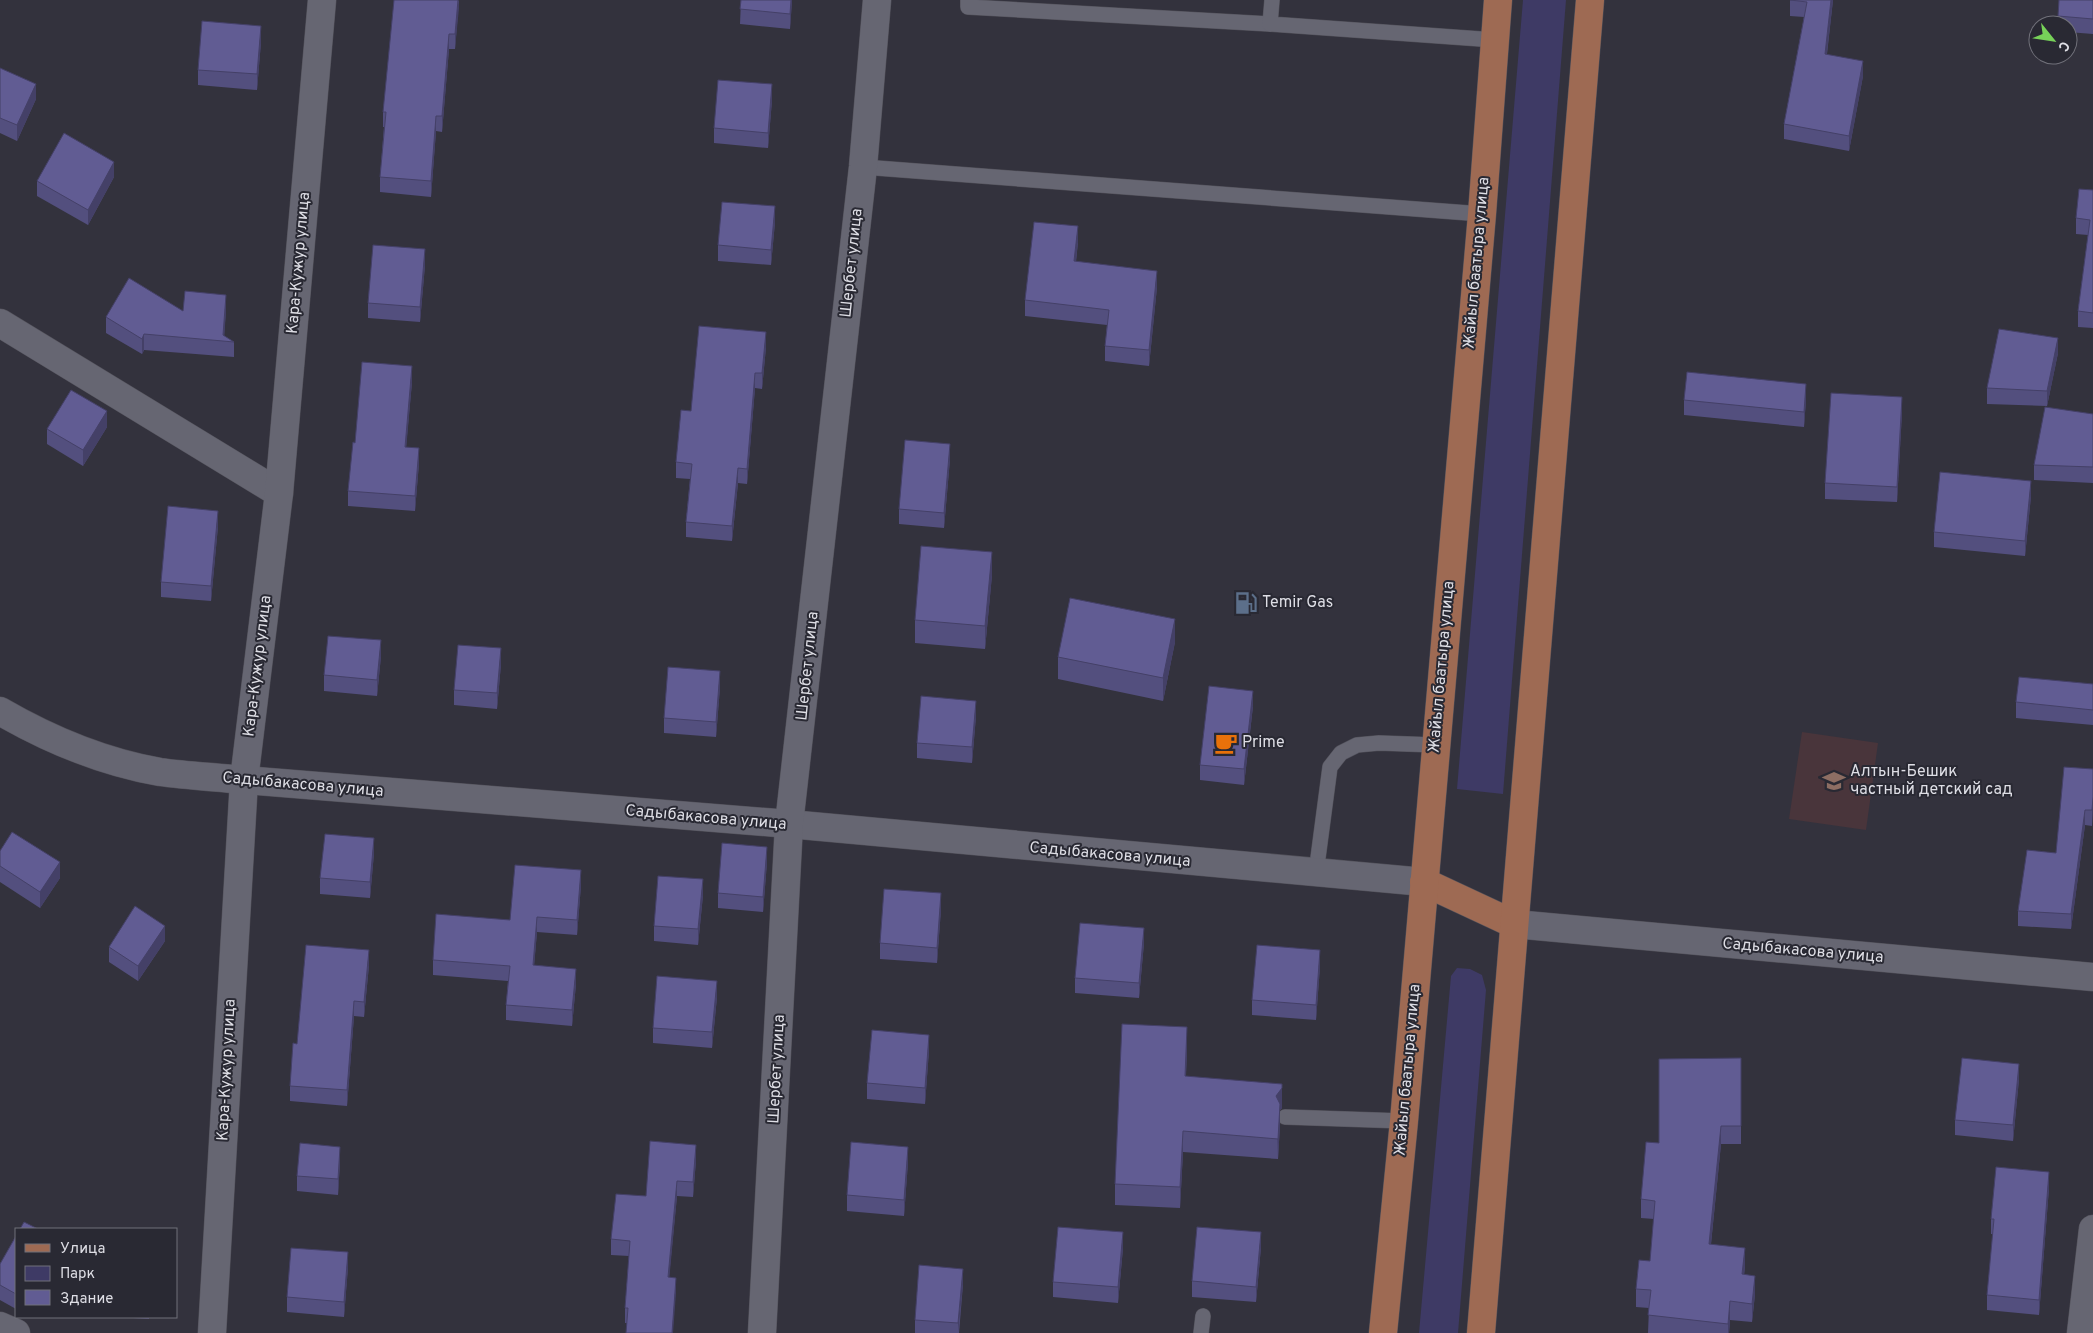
<svg xmlns="http://www.w3.org/2000/svg" width="2093" height="1333" font-family="Overpass,sans-serif">
  <rect width="100%" height="100%" fill="#33323d"/>
  <path fill="#49353b" d="M1802 732 1878 743 1866 830 1789 819Z"/>
  <g fill="#3e3a65">
    <path d="M1523 0H1566L1503 794 1457 789Z"/>
    <path d="M1457 968 1470 969 1482 975 1486 990 1458 1333H1419L1451 976Z"/>
  </g>
  <g fill="none" stroke-linecap="round" stroke-linejoin="round">
    <defs>
      <g id="service">
        <path d="M968 0V7L1270 24"/>
        <path d="M1272 0 1270 24 1495 40"/>
        <path d="M863 167 1482 214"/>
        <path d="M1316 873 1330 767 1341 753 1357 745 1379 743 1436 745"/>
        <path d="M1285 1117 1404 1121"/>
        <path d="M1201 1333 1203 1316"/>
      </g>
      <g id="minor">
        <path d="M0 323 279 493"/>
        <path d="M0 711C50 740 103 762 160 772 188 776 217 777 244 780L789 824 1424 882"/>
        <path d="M1514 924 2093 977"/>
        <path d="M0 1326 16 1333"/>
        <path d="M212 1333 244 780 279 493 322 0"/>
        <path d="M762 1333 789 824 863 167 877 0"/>
        <path d="M2081 1333 2093 1229"/>
      </g>
      <g id="primary">
        <path d="M1424 882 1514 924"/>
        <path d="M1383 1333 1404 1121 1482 214 1498 0"/>
        <path d="M1481 1333 1590 0"/>
      </g>
    </defs>
    <use href="#service" stroke="#52515a" stroke-width="16"/>
    <use href="#minor" stroke="#52515a" stroke-width="29"/>
    <use href="#primary" stroke="#52515a" stroke-width="29"/>
    <use href="#service" stroke="#666672" stroke-width="15"/>
    <use href="#minor" stroke="#666672" stroke-width="28"/>
    <use href="#primary" stroke="#9e6a53" stroke-width="28"/>
  </g>
  <g fill="#534f7e">
    <path d="M459 0 455 49H449L442 132 436 131 431 197 380 192V177L384 127H383V112Z"/>
    <path d="M741 0H792L790 29 740 24Z"/>
    <path d="M1790 0H1833L1827 54 1863 76 1849 151 1784 139V124L1804 17 1790 16Z"/>
    <path d="M2093 0V34L2068 32V25H2058V16Z"/>
    <path d="M261 42 257 90 198 85V70Z"/>
    <path d="M0 68 36 99 17 141 0 133Z"/>
    <path d="M772 100 768 148 714 143V128Z"/>
    <path d="M114 177 88 225 37 196V181Z"/>
    <path d="M2093 190V328L2078 327V311L2088 235 2076 234V218Z"/>
    <path d="M775 222 771 265 718 261V245Z"/>
    <path d="M1078 242 1076 262 1157 287 1149 366 1105 361V346L1107 325 1025 316V300Z"/>
    <path d="M425 265 420 322 368 318V303Z"/>
    <path d="M226 310 224 336 234 342V357L144 350 142 354 106 333V317L183 311Z"/>
    <path d="M766 347 762 389 755 388 747 484 738 483 732 541 686 537V522L690 479 676 478V462L691 411Z"/>
    <path d="M2058 353 2047 406 1987 404V388Z"/>
    <path d="M412 382 406 447 419 463 415 511 348 506V491L355 443Z"/>
    <path d="M1806 399 1804 427 1684 415V400Z"/>
    <path d="M1902 412 1897 502 1825 499V483Z"/>
    <path d="M2093 414V483L2034 480V465Z"/>
    <path d="M107 427 83 466 47 444V429Z"/>
    <path d="M950 459 944 528 899 524V509Z"/>
    <path d="M2031 496 2025 556 1934 547V532Z"/>
    <path d="M218 526 211 601 161 597V582Z"/>
    <path d="M992 575 985 649 915 643V620Z"/>
    <path d="M1175 642 1163 701 1058 679V657Z"/>
    <path d="M381 656 377 696 324 691V675Z"/>
    <path d="M501 664 497 709 454 705V690Z"/>
    <path d="M2093 684V725L2016 718V702Z"/>
    <path d="M720 687 716 737 664 733V718Z"/>
    <path d="M1253 706 1244 785 1200 780V765Z"/>
    <path d="M976 716 972 763 917 758V743Z"/>
    <path d="M2093 769 2092 826 2085 825 2071 929 2018 926V911L2056 853Z"/>
    <path d="M0 851 60 878 40 908 0 882Z"/>
    <path d="M374 853 370 898 320 894V878Z"/>
    <path d="M767 862 763 912 718 908V893Z"/>
    <path d="M581 885 577 935 537 932 534 965 576 984 572 1026 506 1020V1005L508 981 433 975V960L510 920Z"/>
    <path d="M703 895 698 945 654 941V926Z"/>
    <path d="M941 909 937 963 880 959V943Z"/>
    <path d="M165 941 138 981 109 962V947Z"/>
    <path d="M1144 943 1139 998 1075 993V978Z"/>
    <path d="M369 965 364 1017 354 1016 347 1106 290 1101V1086L297 1044Z"/>
    <path d="M1320 966 1316 1020 1252 1015V1000Z"/>
    <path d="M717 997 712 1048 653 1043V1028Z"/>
    <path d="M1187 1048 1186 1076 1282 1105V1108L1280 1110V1125L1278 1159 1183 1152 1180 1208 1115 1205V1184Z"/>
    <path d="M929 1050 925 1104 867 1099V1083Z"/>
    <path d="M1741 1058V1144H1721L1711 1244 1745 1266 1744 1275 1755 1294 1752 1322 1730 1320 1729 1333H1648L1649 1308 1636 1307V1289L1650 1261 1654 1219 1641 1218V1199L1659 1143Z"/>
    <path d="M2019 1079 2013 1141 1955 1135V1120Z"/>
    <path d="M696 1160 693 1197 677 1196 669 1277 676 1293 627 1323H625V1308L629 1256 611 1255V1239L646 1196Z"/>
    <path d="M340 1162 338 1195 297 1191V1176Z"/>
    <path d="M908 1162 904 1216 847 1211V1195Z"/>
    <path d="M2049 1188 2039 1315 1987 1310V1295L1993 1234H1991V1219Z"/>
    <path d="M16 1236V1309L0 1300V1264Z"/>
    <path d="M1261 1247 1256 1302 1192 1297V1281Z"/>
    <path d="M1123 1248 1118 1303 1053 1297V1282Z"/>
    <path d="M348 1267 344 1317 287 1312V1297Z"/>
    <path d="M963 1284 959 1333H915V1320Z"/>
    <path d="M117 1317H149V1319Z"/>
  </g>
  <g fill="#444067">
    <path d="M458 0 459 8 455 49V34Z"/>
    <path d="M791 0H792L790 29V14Z"/>
    <path d="M1831 0H1833L1825 69V54Z"/>
    <path d="M261 26V42L257 90V74Z"/>
    <path d="M449 34V49L442 132V116Z"/>
    <path d="M1863 61V76L1849 151V136Z"/>
    <path d="M36 84V99L17 141V125Z"/>
    <path d="M772 84V100L768 148V133Z"/>
    <path d="M436 116V131L431 197V181Z"/>
    <path d="M114 162V177L88 225V210Z"/>
    <path d="M775 206V222L771 265V250Z"/>
    <path d="M1078 226V242L1074 277V261Z"/>
    <path d="M425 249V265L420 322V307Z"/>
    <path d="M1157 271V287L1149 366V350Z"/>
    <path d="M226 295V310L224 341 223 335Z"/>
    <path d="M766 332V347L762 389V373Z"/>
    <path d="M144 334V350L142 354V339Z"/>
    <path d="M2058 338V353L2047 406V391Z"/>
    <path d="M412 366V382L405 462V447Z"/>
    <path d="M755 373V388L747 484V469Z"/>
    <path d="M1806 384V399L1804 427V412Z"/>
    <path d="M1902 397V412L1897 502V487Z"/>
    <path d="M107 411V427L83 466V450Z"/>
    <path d="M950 444V459L944 528V513Z"/>
    <path d="M419 448V463L415 511V496Z"/>
    <path d="M738 468V483L732 541V526Z"/>
    <path d="M2031 481V496L2025 556V541Z"/>
    <path d="M218 511V526L211 601V586Z"/>
    <path d="M992 552V575L985 649V626Z"/>
    <path d="M1175 619V642L1163 701V678Z"/>
    <path d="M381 640V656L377 696V680Z"/>
    <path d="M501 648V664L497 709V693Z"/>
    <path d="M720 671V687L716 737V722Z"/>
    <path d="M1253 691V706L1244 785V769Z"/>
    <path d="M976 701V716L972 763V747Z"/>
    <path d="M2093 797V813L2092 826V810Z"/>
    <path d="M2085 810V825L2071 929V914Z"/>
    <path d="M374 838V853L370 898V882Z"/>
    <path d="M767 847V862L763 912V897Z"/>
    <path d="M60 862V878L40 908V892Z"/>
    <path d="M581 870V885L577 935V920Z"/>
    <path d="M703 879V895L698 945V929Z"/>
    <path d="M941 893V909L937 963V948Z"/>
    <path d="M537 917V932L533 980V965Z"/>
    <path d="M165 926V941L138 981V966Z"/>
    <path d="M1144 928V943L1139 998V983Z"/>
    <path d="M369 950V965L364 1017V1002Z"/>
    <path d="M1320 950V966L1316 1020V1005Z"/>
    <path d="M576 969V984L572 1026V1010Z"/>
    <path d="M717 981V997L712 1048V1032Z"/>
    <path d="M354 1001V1016L347 1106V1090Z"/>
    <path d="M1187 1027V1048L1185 1097V1076Z"/>
    <path d="M929 1035V1050L925 1104V1088Z"/>
    <path d="M2019 1064V1079L2013 1141V1125Z"/>
    <path d="M1282 1084V1108L1280 1110V1125L1278 1159 1276 1096Z"/>
    <path d="M1721 1126V1144L1709 1263V1244Z"/>
    <path d="M1183 1131V1152L1180 1208V1187Z"/>
    <path d="M696 1145V1160L693 1197V1182Z"/>
    <path d="M340 1147V1162L338 1195V1179Z"/>
    <path d="M908 1147V1162L904 1216V1200Z"/>
    <path d="M2049 1172V1188L2039 1315V1300Z"/>
    <path d="M677 1181V1196L668 1292V1277Z"/>
    <path d="M1123 1232V1248L1118 1303V1287Z"/>
    <path d="M1261 1232V1247L1256 1302V1287Z"/>
    <path d="M1745 1248V1266L1742 1293V1274Z"/>
    <path d="M348 1252V1267L344 1317V1302Z"/>
    <path d="M963 1269V1284L958 1333V1323Z"/>
    <path d="M1755 1276V1294L1752 1322V1304Z"/>
    <path d="M676 1278V1293L673 1333H672Z"/>
    <path d="M1730 1301V1320L1729 1333H1728V1324Z"/>
  </g>
  <g fill="#615c93" stroke="#444067">
    <path d="M394 0H458L455 34H449L442 116H436L431 181 380 177 386 112H383Z"/>
    <path d="M741 0H791L790 14 740 9Z"/>
    <path d="M1790 0H1831L1825 54 1863 61 1849 136 1784 124 1807 2Z"/>
    <path d="M2059 0H2093V19L2058 16Z"/>
    <path d="M202 21 261 26 257 74 198 70Z"/>
    <path d="M0 68 36 84 17 125 0 118Z"/>
    <path d="M718 80 772 84 768 133 714 128Z"/>
    <path d="M64 133 114 162 88 210 37 181Z"/>
    <path d="M2079 189 2093 190V313L2078 311 2090 220 2076 218Z"/>
    <path d="M722 202 775 206 771 250 718 245Z"/>
    <path d="M1034 222 1078 226 1074 261 1157 271 1149 350 1105 346 1109 310 1025 300Z"/>
    <path d="M373 245 425 249 420 307 368 303Z"/>
    <path d="M129 278 183 311 185 291 226 295 223 335 234 342 144 334 142 339 106 317Z"/>
    <path d="M699 326 766 332 762 373H755L747 469 738 468 732 526 686 522 692 464 676 462 681 410 691 411Z"/>
    <path d="M1999 329 2058 338 2047 391 1987 388Z"/>
    <path d="M362 362 412 366 405 447 419 448 415 496 348 491 353 442 355 443Z"/>
    <path d="M1687 372 1806 384 1804 412 1684 400Z"/>
    <path d="M71 390 107 411 83 450 47 429Z"/>
    <path d="M1831 393 1902 397 1897 487 1825 483Z"/>
    <path d="M2045 407 2093 414V467L2034 465Z"/>
    <path d="M905 440 950 444 944 513 899 509Z"/>
    <path d="M1940 472 2031 481 2025 541 1934 532Z"/>
    <path d="M168 506 218 511 211 586 161 582Z"/>
    <path d="M921 546 992 552 985 626 915 620Z"/>
    <path d="M1070 598 1175 619 1163 678 1058 657Z"/>
    <path d="M328 636 381 640 377 680 324 675Z"/>
    <path d="M458 645 501 648 497 693 454 690Z"/>
    <path d="M668 667 720 671 716 722 664 718Z"/>
    <path d="M2019 677 2093 684V710L2016 702Z"/>
    <path d="M1209 686 1253 691 1244 769 1200 765Z"/>
    <path d="M921 696 976 701 972 747 917 743Z"/>
    <path d="M2064 767 2093 769V797L2092 810H2085L2071 914 2018 911 2027 850 2056 853Z"/>
    <path d="M12 832 60 862 40 892 0 866V851Z"/>
    <path d="M325 834 374 838 370 882 320 878Z"/>
    <path d="M722 843 767 847 763 897 718 893Z"/>
    <path d="M515 865 581 870 577 920 537 917 533 965 576 969 572 1010 506 1005 510 966 433 960 436 914 510 920Z"/>
    <path d="M658 876 703 879 698 929 654 926Z"/>
    <path d="M884 889 941 893 937 948 880 943Z"/>
    <path d="M135 906 165 926 138 966 109 947Z"/>
    <path d="M1080 923 1144 928 1139 983 1075 978Z"/>
    <path d="M306 945 369 950 364 1002 354 1001 347 1090 290 1086 293 1043 297 1044Z"/>
    <path d="M1257 945 1320 950 1316 1005 1252 1000Z"/>
    <path d="M657 976 717 981 712 1032 653 1028Z"/>
    <path d="M1122 1024 1187 1027 1185 1076 1282 1084V1088L1276 1096 1280 1104 1278 1139 1183 1131 1180 1187 1115 1184Z"/>
    <path d="M872 1030 929 1035 925 1088 867 1083Z"/>
    <path d="M1741 1058V1126H1721L1709 1244 1745 1248 1742 1274 1755 1276 1752 1304 1730 1301 1728 1324 1648 1315 1651 1290 1636 1289 1639 1260 1650 1261 1655 1201 1641 1199 1646 1142 1659 1143V1059Z"/>
    <path d="M1962 1058 2019 1064 2013 1125 1955 1120Z"/>
    <path d="M650 1141 696 1145 693 1182 677 1181 668 1277 676 1278 672 1333H626L628 1308H625L630 1241 611 1239 616 1194 646 1196Z"/>
    <path d="M851 1142 908 1147 904 1200 847 1195Z"/>
    <path d="M300 1143 340 1147 338 1179 297 1176Z"/>
    <path d="M1996 1167 2049 1172 2039 1300 1987 1295 1994 1219H1991Z"/>
    <path d="M24 1222 38 1229H20Z"/>
    <path d="M1058 1227 1123 1232 1118 1287 1053 1282Z"/>
    <path d="M1197 1227 1261 1232 1256 1287 1192 1281Z"/>
    <path d="M16 1236V1294L0 1285V1264Z"/>
    <path d="M291 1248 348 1252 344 1302 287 1297Z"/>
    <path d="M919 1265 963 1269 958 1323 915 1320Z"/>
  </g>
  <defs>
    <symbol id="fuel-bare" viewBox="-9 -9 18 18"><path d="M-5.5-6h7V0h2V4h1.3V-2.5L3-4.5l.8-.8L6-3V5H2.5V1h-1V6h-7ZM-4.2-4.7v3.2H.2V-4.7Z" fill="#5c6f8a" stroke="#292933" stroke-width="2.5" paint-order="stroke"/></symbol>
    <symbol id="cafe-bare" viewBox="-9 -9 18 18"><path d="M-5.5-4.5H6V0H3Q3 3.5 0 3.5H-2.5Q-5.5 3.5-5.5 0ZM3-3.2v2h1.7v-2ZM-6 4.5H4V6H-6Z" fill="#e8710a" stroke="#292933" stroke-width="2.5" paint-order="stroke"/></symbol>
    <symbol id="school-bare" viewBox="-9 -9 18 18"><path d="M0-5L7-2L0 1L-7-2ZM-4 1L0 2.5L4 1V4Q0 6-4 4Z" fill="#8d6e63" stroke="#292933" stroke-width="2.5" paint-order="stroke"/></symbol>
  </defs>
  <g fill-rule="evenodd">
    <use href="#fuel-bare" x="1230" y="587" width="32" height="32"/>
    <use href="#cafe-bare" x="1210" y="727" width="32" height="32"/>
    <use href="#school-bare" x="1818" y="765" width="32" height="32"/>
  </g>
  <g text-anchor="middle" dominant-baseline="central" stroke-width="4" stroke-linejoin="round" paint-order="stroke">
    <g font-size="16" fill="#dedee5" stroke="#292933">
      <text transform="translate(299 263) rotate(-85)">Кара-Кужур улица</text>
      <text transform="translate(852 263) rotate(-84)">Шербет улица</text>
      <text transform="translate(1477 263) rotate(-85)">Жайыл баатыра улица</text>
      <text transform="translate(258 666) rotate(-83)">Кара-Кужур улица</text>
      <text transform="translate(808 666) rotate(-84)">Шербет улица</text>
      <text transform="translate(1442 667) rotate(-85)">Жайыл баатыра улица</text>
      <text transform="translate(303 785) rotate(5)">Садыбакасова улица</text>
      <text transform="translate(706 818) rotate(5)">Садыбакасова улица</text>
      <text transform="translate(1110 855) rotate(5)">Садыбакасова улица</text>
      <text transform="translate(1803 951) rotate(5)">Садыбакасова улица</text>
      <text transform="translate(777 1069) rotate(-87)">Шербет улица</text>
      <text transform="translate(227 1070) rotate(-87)">Кара-Кужур улица</text>
      <text transform="translate(1408 1070) rotate(-85)">Жайыл баатыра улица</text>
    </g>
    <g font-size="16" fill="#dedee5" stroke="#292933" text-anchor="start">
      <text x="1262" y="603">Temir Gas</text>
      <text x="1242" y="743">Prime</text>
      <text x="1850" y="772">Алтын-Бешик<tspan x="1850" dy="18">частный детский сад</tspan></text>
    </g>
  </g>
  <rect x="15" y="1228" width="162" height="90" fill="#292933" stroke="#71717a"/>
  <rect x="25" y="1244" width="25" height="8" fill="#9e6a53" stroke="#71717a"/>
  <text x="60" y="1253" font-size="15" fill="#dedee5">Улица</text>
  <rect x="25" y="1266" width="25" height="15" fill="#3e3a65" stroke="#71717a"/>
  <text x="60" y="1278" font-size="15" fill="#dedee5">Парк</text>
  <rect x="25" y="1290" width="25" height="15" fill="#615c93" stroke="#71717a"/>
  <text x="60" y="1303" font-size="15" fill="#dedee5">Здание</text>
  <g transform="translate(2053 40) rotate(120)"><circle r="24" fill="#292933" stroke="#71717a"/>
  <path d="M0-4L9 19L0 12L-9 19Z" fill="#77d259"/>
  <text y="-8" font-size="14" font-weight="bold" text-anchor="middle" fill="#dedee5">С</text>
  </g>
</svg>
